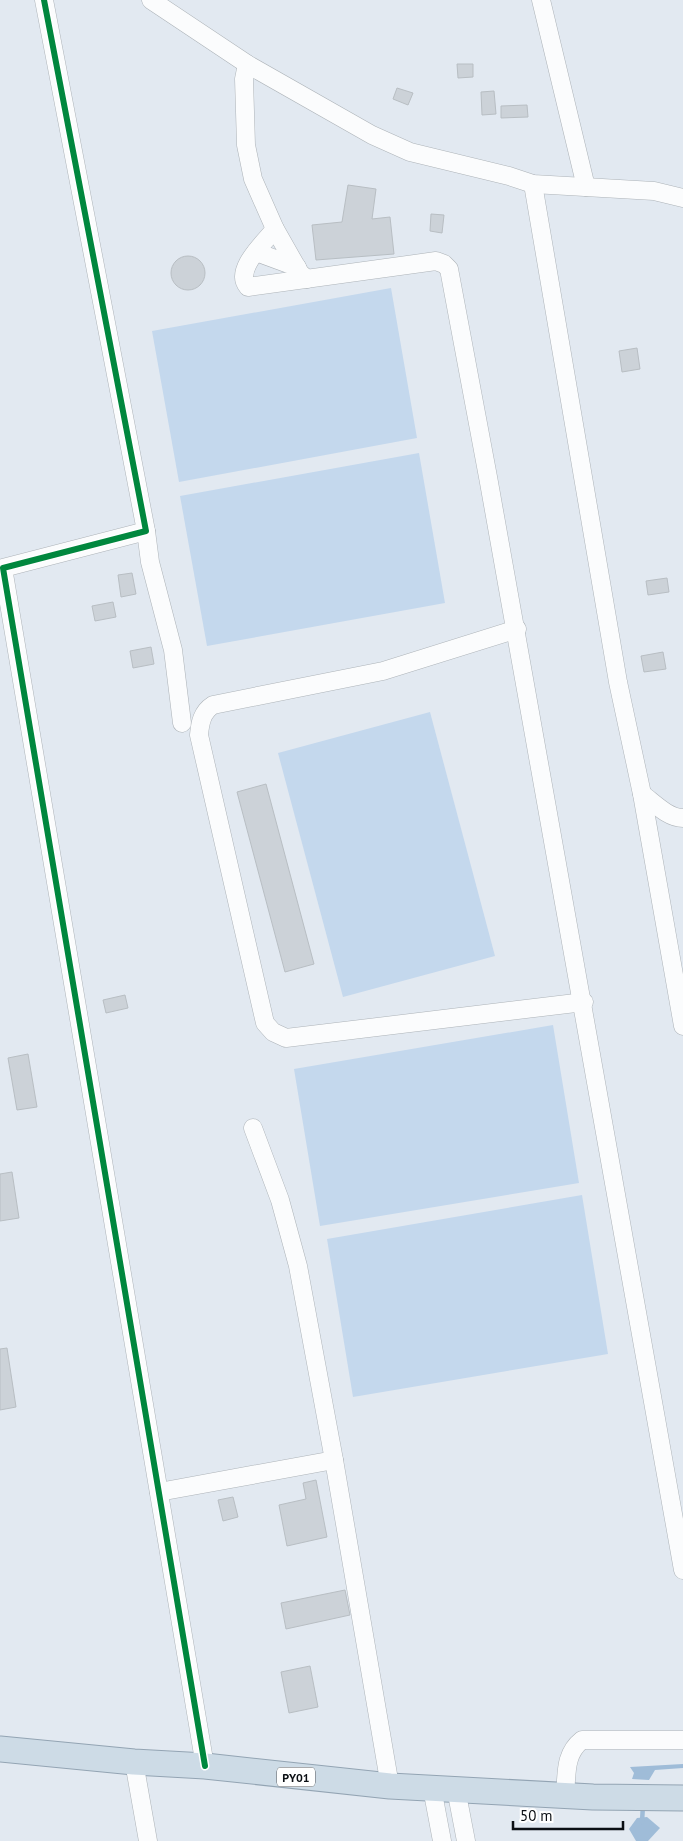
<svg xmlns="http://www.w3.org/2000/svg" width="683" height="1841" font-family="'PT Sans',sans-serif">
  <rect width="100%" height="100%" fill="#e2e9f1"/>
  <g fill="#c4d8ed">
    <path d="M391 288 417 438 179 482 152 331Z"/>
    <path d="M419 453 445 603 207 646 180 496Z"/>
    <path d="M430 712 495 956 343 997 278 753Z"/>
    <path d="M553 1025 579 1183 320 1226 294 1069Z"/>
    <path d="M582 1195 608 1354 353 1397 327 1239Z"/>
  </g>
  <g fill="#9fbcd8">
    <path d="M683 1764V1768L655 1770 649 1780 632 1779 634 1773 630 1767Z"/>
    <path d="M647 1817 660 1828 648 1841H636L629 1829 637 1818Z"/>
  </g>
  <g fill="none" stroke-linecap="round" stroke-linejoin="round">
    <path stroke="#9fbcd8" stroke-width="4.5" d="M642 1822 643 1805"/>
  </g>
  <g fill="#ccd2d8" stroke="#b8bec3">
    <path d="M457 64H473V77L458 78Z"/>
    <path d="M397 88 413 93 408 105 393 99Z"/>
    <path d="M494 91 496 114 482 115 481 92Z"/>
    <path d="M527 105 528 117 501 118V106Z"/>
    <path d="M348 185 376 189 372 219 390 217 394 254 316 260 312 225 342 222Z"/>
    <path d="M431 214 444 215 442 233 430 231Z"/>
    <circle cx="188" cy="273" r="17"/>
    <path d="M637 348 640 369 622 372 619 351Z"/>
    <path d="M132 573 136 594 121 597 118 575Z"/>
    <path d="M667 578 669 592 648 595 646 581Z"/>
    <path d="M113 602 116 617 95 621 92 606Z"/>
    <path d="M151 647 154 664 133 668 130 651Z"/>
    <path d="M663 652 666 669 644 672 641 656Z"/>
    <path d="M266 784 314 964 285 972 237 792Z"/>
    <path d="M125 995 128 1008 106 1013 103 1000Z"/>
    <path d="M28 1054 37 1107 17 1110 8 1058Z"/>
    <path d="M12 1172 19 1218 0 1221V1174Z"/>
    <path d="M7 1348 16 1407 0 1410V1349Z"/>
    <path d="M316 1480 327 1537 287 1546 279 1505 306 1499 303 1483Z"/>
    <path d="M233 1497 238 1517 223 1521 218 1500Z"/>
    <path d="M345 1590 350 1615 286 1629 281 1603Z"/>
    <path d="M310 1666 318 1707 289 1713 281 1672Z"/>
  </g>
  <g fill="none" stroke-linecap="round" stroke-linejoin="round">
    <defs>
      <g id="minor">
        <path d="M44 0 146 531 3 568 205 1766"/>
        <path d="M151 0 247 64 372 135 410 152 509 176 533 184 654 191 683 198"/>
        <path d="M541 0 586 187"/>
        <path d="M247 64 244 79 246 145 253 179 275 229 300 273 307 279"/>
        <path d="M533 184 618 682 642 794 683 1026"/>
        <path d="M275 229C265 242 233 270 248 287L436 261 444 264 449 269C531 702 608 1136 683 1570"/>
        <path d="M256 252 297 267"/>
        <path d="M146 531 150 562 173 650 182 723"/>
        <path d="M517 629 383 671 213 705C202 712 200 723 199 735L265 1023 273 1032 286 1038 584 1002"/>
        <path d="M642 794C654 803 668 818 683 818"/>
        <path d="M253 1128 280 1200 298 1266 334 1460 390 1786"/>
        <path d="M159 1492 334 1460"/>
        <path d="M134 1762 148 1841"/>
        <path d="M432 1788 442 1841"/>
        <path d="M456 1789 466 1841"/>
        <path d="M565 1796C567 1775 564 1754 582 1740H683"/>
      </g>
      <path id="highway" d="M0 1749 134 1762 205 1766 390 1786 593 1797 683 1798"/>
    </defs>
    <use href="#minor" stroke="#adb3b8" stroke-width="19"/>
    <use href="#highway" stroke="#93a4b3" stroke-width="27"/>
    <use href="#minor" stroke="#fbfcfd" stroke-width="18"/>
    <use href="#highway" stroke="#cddbe6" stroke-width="25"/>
    <defs>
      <path id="cycleway" d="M44 0 146 531 3 568 205 1766"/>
    </defs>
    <use href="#cycleway" stroke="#fff" stroke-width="9"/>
    <use href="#cycleway" stroke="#00873e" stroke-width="6"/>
  </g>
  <g text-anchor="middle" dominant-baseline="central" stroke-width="4.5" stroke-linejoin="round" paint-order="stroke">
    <rect fill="#fff" stroke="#54575a" stroke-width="1" x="277" y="1767.5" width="38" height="19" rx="4"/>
    <g font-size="12" font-weight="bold" fill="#0b0f14">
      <text x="296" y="1777">PY01</text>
    </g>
  </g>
  <path d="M513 1821v8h110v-8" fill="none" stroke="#0b0f14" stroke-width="2.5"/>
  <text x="520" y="1821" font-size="15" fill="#0b0f14" stroke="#ffffff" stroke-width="4" paint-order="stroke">50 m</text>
</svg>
